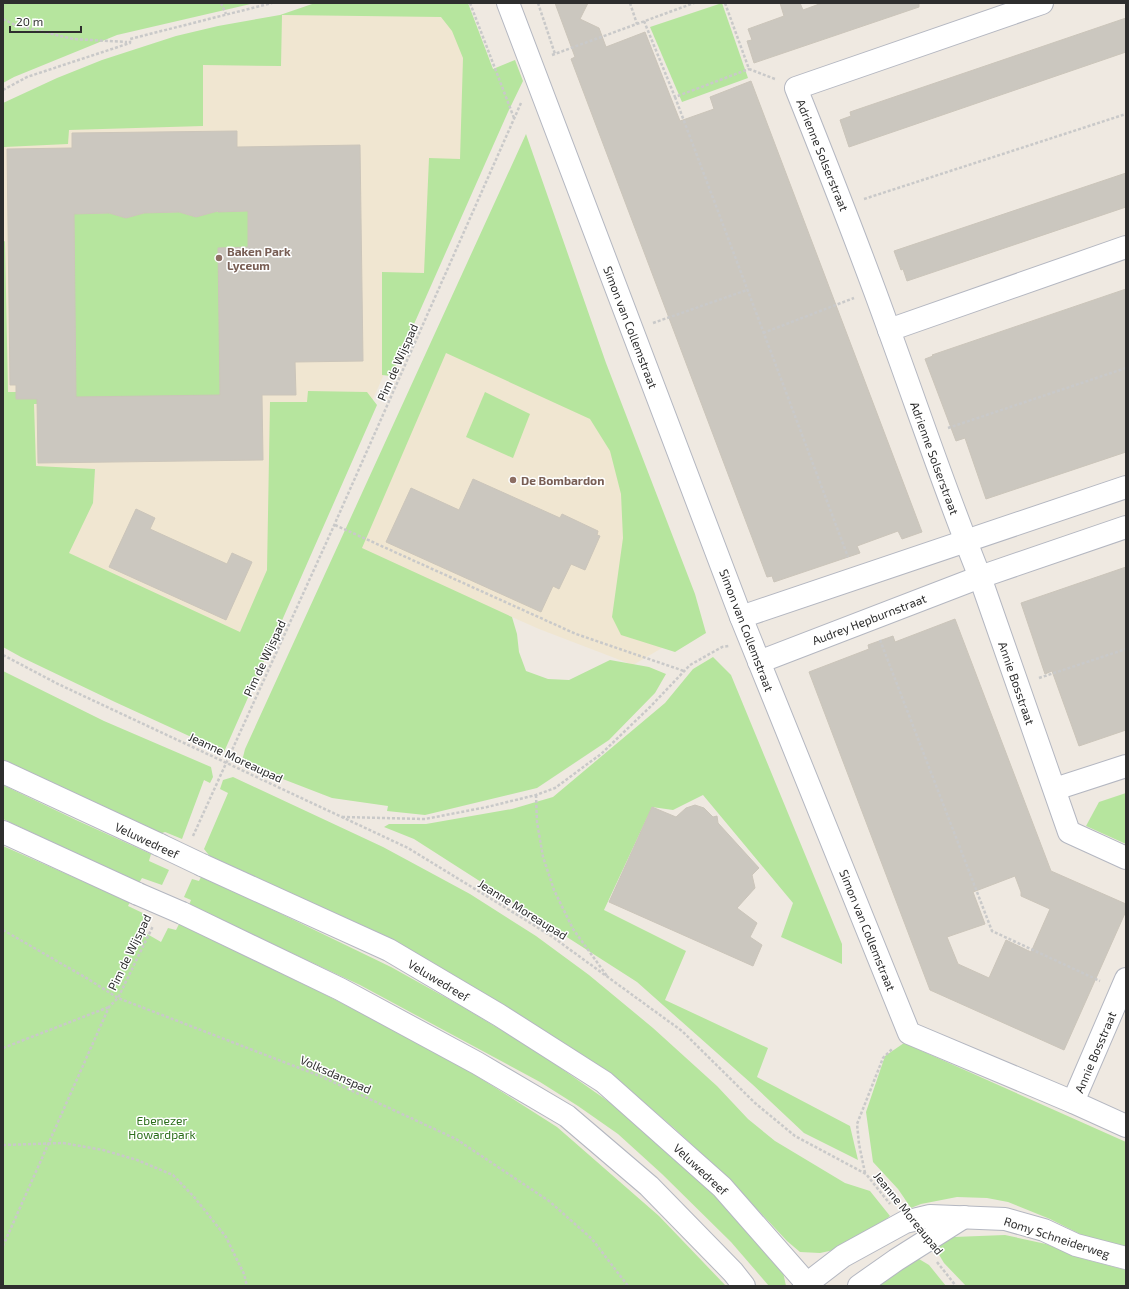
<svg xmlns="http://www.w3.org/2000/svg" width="1129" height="1289" font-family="'Exo 2',sans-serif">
  <rect width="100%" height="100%" fill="#efe9e1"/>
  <g fill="#f0e6d1">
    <path d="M334 3H464L492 128 378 388 250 658 51 570 3 482V112L188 36Z"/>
    <path d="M448 330 619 413 696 628 633 665 539 629 355 548Z"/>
  </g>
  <g fill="#b6e59e">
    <path d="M3 3H255L117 35 14 77 3 83Z"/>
    <path d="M315 3H468L493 69 515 60 523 81 508 112 391 376 382 375V272L424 273 429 158 460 159 463 58 452 31 441 17 282 15 281 66 203 65V126L69 130 68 144 4 147 3 186V103L57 78 102 60 176 36 218 26 280 15Z"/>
    <path d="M722 3 748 78 682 102 650 27Z"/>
    <path d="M526 134 606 363 695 594 706 633 675 652 621 635 612 617 623 538 621 494 610 451 590 419 446 353 362 548 512 617 517 634 519 652 526 671 548 679 569 680 610 660 649 667 666 674 655 693 609 740 537 788 425 815 387 811 388 806 332 798 275 776 242 761 245 749Z"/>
    <path d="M248 211V247L230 399 34 404 36 466 95 469 93 503 69 553 240 632 267 570 270 402H307L308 391 367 392 377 405 224 752 115 702 21 657 3 647V242L5 241 8 392H49L74 214 109 213 126 218 144 213 179 212 196 217 214 212Z"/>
    <path d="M485 392 530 414 513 458 466 437Z"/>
    <path d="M713 657 731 675 842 944V964L781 937 793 903 703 795 673 810 652 807 604 910 686 951 665 1000 768 1048 757 1077 850 1126 858 1160 804 1133 752 1084 637 982 414 839 384 827 389 824H426L512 809 553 797 665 703 693 669Z"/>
    <path d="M3 671 104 721 211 767 213 777 210 783 204 780 182 839 165 832 159 834 3 762Z"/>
    <path d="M233 777 383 847 470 894 536 936 589 975 653 1028 717 1086 748 1119 775 1141 845 1183 870 1191 890 1216 875 1228 834 1250 820 1253 800 1252 787 1241 727 1177 675 1129 611 1074 212 859 204 849 228 793 220 789 223 780Z"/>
    <path d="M3 785 76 820 151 854 149 861 169 870 162 885 142 878 139 883 3 819Z"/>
    <path d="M1126 793V844L1086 826 1099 802Z"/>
    <path d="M3 846 130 902 128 906 149 916 142 931 161 942 168 928 176 930 179 924 324 994 394 1030 458 1064 557 1127 659 1216 726 1286H3Z"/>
    <path d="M201 877 217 883 391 967 461 1006 535 1050 622 1111 675 1157 718 1199 771 1256 783 1272 786 1286H769L731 1242 662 1174 618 1134 578 1106 540 1082 360 985 189 905 191 900 184 897 192 879 199 881Z"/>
    <path d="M904 1043 1126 1142V1248L1088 1238 1050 1219 1008 1202 987 1198 957 1197 921 1204 911 1208 898 1189 873 1162 866 1112 885 1056Z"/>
    <path d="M1005 1235 1046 1244 1084 1259 1126 1270V1286H966L944 1263 938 1253 940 1243 954 1237Z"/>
    <path d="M909 1258 919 1259 929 1265 946 1286H873Z"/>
  </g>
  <g fill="#cbc7bf" stroke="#cbc5ba" fill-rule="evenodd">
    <path d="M555 3H588L580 19 599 28 606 47 645 32 680 121 714 109 710 97 751 81 922 532 902 539 898 531 857 546 860 553 774 582 772 576 767 577 571 59 575 57Z"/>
    <path d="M780 3H800L803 10 822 3H919V7L754 63 747 41 752 40 748 29 784 16Z"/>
    <path d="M1126 18V52L849 147 840 120 851 116 850 112Z"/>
    <path d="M237 131V147L360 145 363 361 295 362 296 395H262L263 460 38 463 37 399H16V385H10L7 149 72 148V133ZM218 211V212L248 211V247L218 248 220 395 76 397 74 214 109 213 126 218 144 213 179 212 196 217Z"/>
    <path d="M1126 173V207L907 281 903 269 901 270 894 251Z"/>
    <path d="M1126 289V452L986 499 965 438 956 441 925 359 933 356 932 355Z"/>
    <path d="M473 479 560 518 562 514 598 531 597 535 600 536 585 570 571 564 559 589 553 586 541 612 386 542 411 488 459 510Z"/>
    <path d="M136 509 155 518 150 529 227 564 232 553 252 562 226 620 109 567Z"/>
    <path d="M1126 567V730L1079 746 1052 671 1045 674 1021 603Z"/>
    <path d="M955 619 1051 871 1126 904V911L1064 1050 930 990 809 672 869 649 868 645 893 636 895 642ZM1015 876 1021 892V896L1050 909 1031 952 1006 940 989 978 958 964 947 937 985 924 973 892Z"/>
    <path d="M695 805 704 808 713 817 717 816 718 823 759 868 752 875 755 888 737 908 757 923 750 937 762 945 753 966 609 902 652 807 676 817 686 808Z"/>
  </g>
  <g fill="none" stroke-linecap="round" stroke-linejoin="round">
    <defs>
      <g id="minor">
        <path d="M508 3 741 617 909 1033 1073 1102 1126 1126"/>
        <path d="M1042 3 796 88C828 168 860 249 889 330 919 412 947 496 980 577L1069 832 1126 858"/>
        <path d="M889 330 1126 247"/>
        <path d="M741 617 1126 487"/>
        <path d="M759 662 980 577 1126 527"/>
        <path d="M1055 789 1126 766"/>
        <path d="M1073 1102 1126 979"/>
        <path d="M804 1286 843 1256 905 1222 930 1216 1005 1219 1044 1230 1076 1245 1126 1258"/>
        <path d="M859 1286 896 1260 964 1217"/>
      </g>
      <g id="secondary">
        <path d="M3 772 160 845"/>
        <path d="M3 832 138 894"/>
        <path d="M202 865 389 950 499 1015 604 1082 722 1187 809 1286"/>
        <path d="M182 913 340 989 477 1063 567 1116 649 1186 733 1272 744 1286"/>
      </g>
    </defs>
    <use href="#minor" stroke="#b4b7c1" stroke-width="24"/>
    <use href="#secondary" stroke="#b4b7c1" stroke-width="24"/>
    <g stroke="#c9c9c9" stroke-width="2.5" stroke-dasharray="3 2" stroke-linecap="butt">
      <path d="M221 3 226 14"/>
      <path d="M470 3 514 118"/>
      <path d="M538 3 555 54"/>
      <path d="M630 3 637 24"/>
      <path d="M725 3 749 69 775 79"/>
      <path d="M3 19 15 25 73 39 127 42"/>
      <path d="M644 21 675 97 749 69"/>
      <path d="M552 55 694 3"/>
      <path d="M3 90 27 77 130 43V39L272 3"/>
      <path d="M675 97 848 557"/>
      <path d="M864 199 1126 114"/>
      <path d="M653 323 747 290"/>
      <path d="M763 333 854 298"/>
      <path d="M948 428 1126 368"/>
      <path d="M335 525 576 634 684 671"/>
      <path d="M880 640 992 931 1100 981"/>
      <path d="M3 655 58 684 408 848 524 919 554 938 682 1031 755 1103 795 1136 866 1174 890 1204"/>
      <path d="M1039 678 1126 649"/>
      <path d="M536 795 537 822 543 857 554 890 573 929 607 976"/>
      <path d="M342 817 425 819 487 807 536 795 555 788 601 754 650 707 690 665 722 647 729 646"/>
      <path d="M193 836 332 530 521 103"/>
      <path d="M3 930 88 979 118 998 320 1076 456 1139 549 1201 592 1239 628 1286"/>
      <path d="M3 1048 109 1007"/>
      <path d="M3 1145 63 1143 103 1150 137 1160 173 1175 195 1198 226 1237 244 1274 247 1286"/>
      <path d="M865 1173 859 1144 857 1124 883 1058 893 1048"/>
      <path d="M3 1246 109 1007 118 998 153 926"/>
      <path d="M937 1262 956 1286"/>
    </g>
    <use href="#minor" stroke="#fff" stroke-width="22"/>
    <use href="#secondary" stroke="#fff" stroke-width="22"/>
    <defs>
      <g id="secondary-bridge">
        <path d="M160 845 202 865"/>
        <path d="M138 894 182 913"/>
      </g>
    </defs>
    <use href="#secondary-bridge" stroke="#b4b7c1" stroke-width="24" stroke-linecap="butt"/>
    <use href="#secondary-bridge" stroke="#fff" stroke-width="22"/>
  </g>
  <g fill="#8d6e63" stroke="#fff" stroke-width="1.5">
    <circle cx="219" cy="258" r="4"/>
    <circle cx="513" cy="480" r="4"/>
  </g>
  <g text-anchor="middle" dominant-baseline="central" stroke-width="3" stroke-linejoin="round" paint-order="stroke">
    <g font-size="12" fill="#2e2e2e" stroke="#fff">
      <text transform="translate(823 155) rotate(68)">Adrienne Solserstraat</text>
      <text transform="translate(631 327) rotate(69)">Simon van Collemstraat</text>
      <text transform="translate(397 362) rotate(-66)">Pim de Wijspad</text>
      <text transform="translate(935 458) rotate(70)">Adrienne Solserstraat</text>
      <text transform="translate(869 619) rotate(-21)">Audrey Hepburnstraat</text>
      <text transform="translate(747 630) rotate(69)">Simon van Collemstraat</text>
      <text transform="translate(264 658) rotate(-65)">Pim de Wijspad</text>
      <text transform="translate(1017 683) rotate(71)">Annie Bosstraat</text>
      <text transform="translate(236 757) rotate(25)">Jeanne Moreaupad</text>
      <text transform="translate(147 840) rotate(25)">Veluwedreef</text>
      <text transform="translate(523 909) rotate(32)">Jeanne Moreaupad</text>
      <text transform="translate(868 930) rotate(68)">Simon van Collemstraat</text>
      <text transform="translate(129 952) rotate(-64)">Pim de Wijspad</text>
      <text transform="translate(439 980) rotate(31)">Veluwedreef</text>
      <text transform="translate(1095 1052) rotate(-67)">Annie Bosstraat</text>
      <text transform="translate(336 1074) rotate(24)">Volksdanspad</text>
      <text transform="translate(701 1169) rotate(43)">Veluwedreef</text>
      <text transform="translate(909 1213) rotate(51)">Jeanne Moreaupad</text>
      <text transform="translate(1057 1237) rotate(18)">Romy Schneiderweg</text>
    </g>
    <g font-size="12" font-weight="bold" fill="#785e54" stroke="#fff" text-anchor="start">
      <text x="227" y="251">Baken Park<tspan x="227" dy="14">Lyceum</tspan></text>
      <text x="521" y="480">De Bombardon</text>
    </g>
    <g font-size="12" fill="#2c6e1b" stroke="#fff">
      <text x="162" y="1120">Ebenezer<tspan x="162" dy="14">Howardpark</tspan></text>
    </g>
  </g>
  <rect width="1129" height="1289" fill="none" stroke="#2e2e2e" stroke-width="8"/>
  <path d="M10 26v6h71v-6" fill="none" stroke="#2e2e2e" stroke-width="2"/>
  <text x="16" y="26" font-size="12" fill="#2e2e2e" stroke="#ffffff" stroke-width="3" paint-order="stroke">20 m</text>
</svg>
